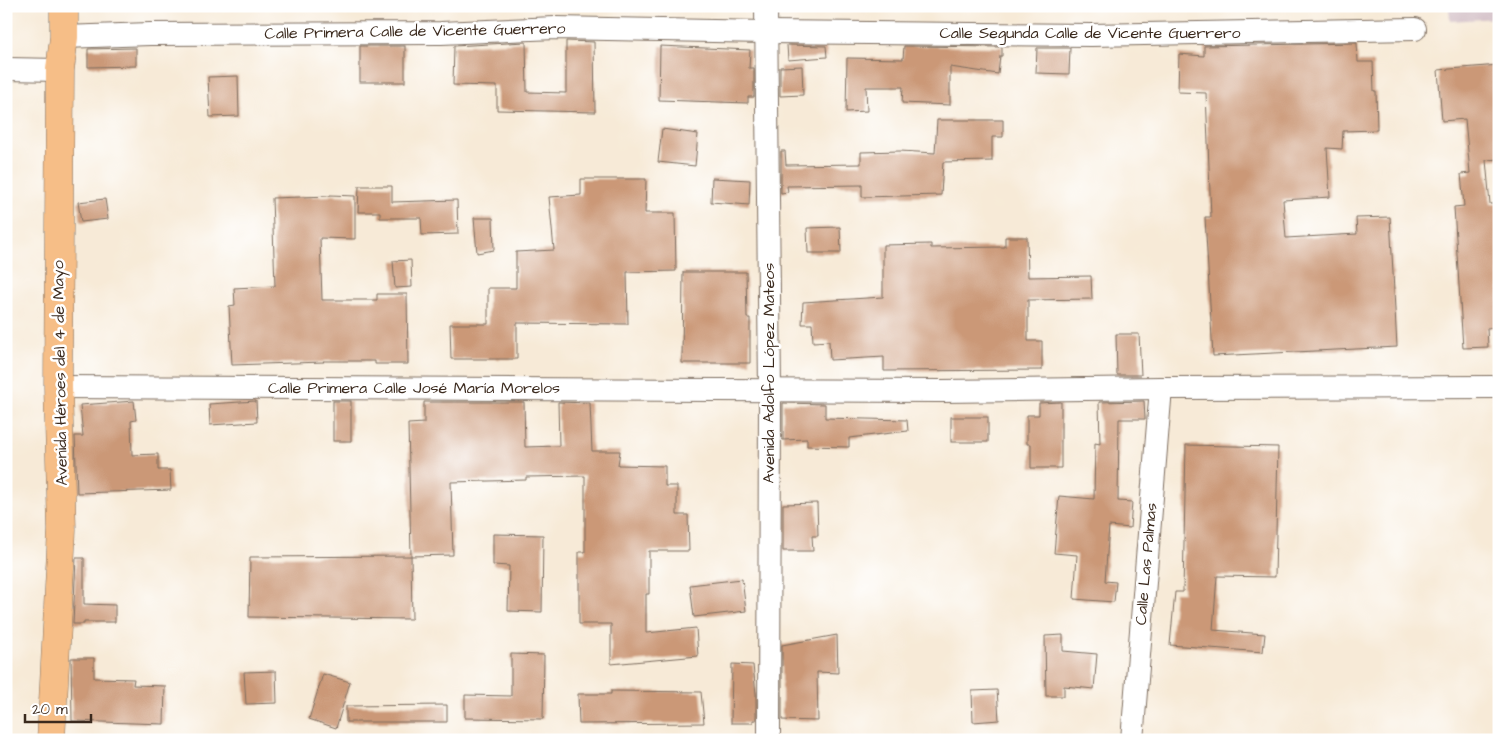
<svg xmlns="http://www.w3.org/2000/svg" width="1505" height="746" font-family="'Architects Daughter',sans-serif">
  <rect width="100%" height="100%" fill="#fff"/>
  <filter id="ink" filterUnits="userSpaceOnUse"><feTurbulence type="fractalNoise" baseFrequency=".02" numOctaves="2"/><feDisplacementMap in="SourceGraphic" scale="10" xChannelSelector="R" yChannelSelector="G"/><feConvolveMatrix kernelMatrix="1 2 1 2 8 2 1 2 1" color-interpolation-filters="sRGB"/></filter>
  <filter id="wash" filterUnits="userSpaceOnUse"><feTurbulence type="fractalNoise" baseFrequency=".0096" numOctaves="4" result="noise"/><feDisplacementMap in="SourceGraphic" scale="20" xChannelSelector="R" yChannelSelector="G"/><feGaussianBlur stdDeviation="1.12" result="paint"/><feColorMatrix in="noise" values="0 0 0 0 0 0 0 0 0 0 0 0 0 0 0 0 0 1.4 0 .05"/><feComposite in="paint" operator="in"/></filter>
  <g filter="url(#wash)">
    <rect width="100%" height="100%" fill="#f7ead7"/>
    <path fill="#d2bec5" d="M1449 6H1499V18L1450 21Z"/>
    <g id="blocks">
      <g fill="#cb9877">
        <path d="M566 41 594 42 595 112 497 110V86L453 85 454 46 526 42 527 92 566 93Z"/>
        <path d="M1357 43 1358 62H1373L1374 91H1376L1377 130 1343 131 1342 149 1327 148 1330 197 1283 200 1286 238 1357 234 1356 218 1390 217 1397 347 1213 356 1205 217H1211L1206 93 1178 92 1179 54 1204 56V46Z"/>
        <path d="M787 45 826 46 827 57 788 60Z"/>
        <rect x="360" y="46" width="45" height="36"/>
        <path d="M660 46 750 50 749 68H754V97H748V103L659 100Z"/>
        <path d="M904 46 1002 47V56H1000L998 74 950 67V105L902 103 903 87H866L867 111 846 112 847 58 903 59Z"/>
        <path d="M136 48V66L88 67V49Z"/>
        <path d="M1037 48H1070L1069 74 1036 73Z"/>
        <path d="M1499 65V159L1486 160 1490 204H1499V327L1487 328 1488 347 1463 348 1454 207 1464 206 1461 174 1470 173 1465 119 1442 121 1438 70Z"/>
        <path d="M802 66 803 95 780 96V67Z"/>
        <path d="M238 76 239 116 210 117 208 77Z"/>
        <path d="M937 120H1003V137H992V161L943 162 941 195 862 197V185L787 186 788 192 781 193V151H785L786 165 861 164V152L900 151 935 153Z"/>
        <path d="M662 129 698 134 695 166 658 162Z"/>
        <path d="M712 178 750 180 749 205 711 202Z"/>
        <path d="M581 179H646L645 213H675L676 271 627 272 628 324 517 323V359H451L450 324H488V288H516V252L554 250 549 197 581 195Z"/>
        <path d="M359 186H392V202L457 200 458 234 422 235 421 218H380V212H358Z"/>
        <path d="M330 195 355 196V239L320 238 322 300H377V294H407L408 364H375V361H323L324 362 232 365 229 306 235 305 234 288 275 286 272 198 330 196Z"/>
        <path d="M105 199 108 219 81 222 78 202Z"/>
        <path d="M474 218H493L494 250 477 253Z"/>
        <path d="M840 227 841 253H808L807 228Z"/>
        <path d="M1005 237H1027L1028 277 1091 276 1092 299 1028 300V341H1042V370L884 371V357L830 360 829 341 813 342 812 324H802L803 302 883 297V245L931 244V248L1005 247Z"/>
        <path d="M411 260 412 287 395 288 393 261Z"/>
        <path d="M683 272H746L747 318H750V363H682Z"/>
        <path d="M1116 334H1139L1141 375H1117Z"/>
        <path d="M134 401 136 420 131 421 132 455 158 454V470H170L171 490 77 493 75 436H83L80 405Z"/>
        <path d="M256 401 257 422 210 425 209 404Z"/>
        <rect x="333" y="401" width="18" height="40"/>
        <path d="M1144 401 1145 419H1119L1118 501 1132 502 1130 528 1109 526 1105 581 1116 582 1114 602 1074 599 1077 555 1054 553 1059 496 1094 499 1095 443 1100 444 1099 402Z"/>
        <path d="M424 402H524L525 447 559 446 558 402 590 403 592 451H620L618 465 665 466V486H677V515H688L689 551H649V594H646V633L696 628 698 656 611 664V624H579V552H585V476L526 477V480L451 482 453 555 411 556 408 424 424 423Z"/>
        <path d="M1061 402V468H1031V444H1027V415H1039V403Z"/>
        <path d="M783 403 825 404V418L907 420 908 431 849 438V447L807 446V439L783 440Z"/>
        <rect x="951" y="417" width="37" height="25"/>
        <path d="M1186 445 1278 447 1275 577 1217 576 1213 630 1265 634 1263 652 1170 645 1175 592H1183Z"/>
        <path d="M817 503 818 536H812L813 551H783V504Z"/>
        <path d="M493 534 543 535 542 612 508 611 509 566 493 565Z"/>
        <path d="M411 556 412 619 249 617 250 557Z"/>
        <path d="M76 558H84V604L115 605V622H84V624H73Z"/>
        <path d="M742 579 746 611 694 617 690 585Z"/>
        <path d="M837 635 838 673 817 672 818 721 782 720V645Z"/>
        <path d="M1063 635V651L1097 654 1094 689 1064 686V696H1046L1045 636Z"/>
        <path d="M511 654 544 655 543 719 465 718V695L511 696Z"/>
        <path d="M71 658H94V678L134 679 133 685 165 686 164 724 72 721Z"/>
        <path d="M732 664 753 665 756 694V720H753V723H731Z"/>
        <path d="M276 671 277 703 246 704 244 672Z"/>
        <path d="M323 674 350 682 336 728 309 719Z"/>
        <path d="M997 690 999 720 973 722 972 691Z"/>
        <path d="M611 691 701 692 704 723 579 724 578 694H611Z"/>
        <path d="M447 705V722H346V706Z"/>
      </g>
    </g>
  </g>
  <g filter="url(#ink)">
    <use href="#blocks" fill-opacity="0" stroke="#7d6d5f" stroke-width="1"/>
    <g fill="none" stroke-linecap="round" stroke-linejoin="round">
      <defs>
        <g id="minor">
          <path d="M766 6 770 390 769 740"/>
          <path d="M64 37 150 34 441 33 555 28 766 32 1091 35 1415 29"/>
          <path d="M6 69 60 70"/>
          <path d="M58 387 942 391 1161 388 1499 387"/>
          <path d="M1132 740 1161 388"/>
        </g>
        <path id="major" d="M51 740 62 530 58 387 60 70 64 37V6"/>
      </defs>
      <use href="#minor" stroke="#7d6d5f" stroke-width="24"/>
      <use href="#major" stroke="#7d6d5f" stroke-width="29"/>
      <use href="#minor" stroke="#fff" stroke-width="22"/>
      <use href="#major" stroke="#f6be87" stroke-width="28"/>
    </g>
  </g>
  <g text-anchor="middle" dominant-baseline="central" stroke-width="5" stroke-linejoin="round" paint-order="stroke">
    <g font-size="16" fill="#3b2a1e" stroke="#fff">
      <text transform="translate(415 31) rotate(-1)">Calle Primera Calle de Vicente Guerrero</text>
      <text x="1090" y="33">Calle Segunda Calle de Vicente Guerrero</text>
      <text transform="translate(60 373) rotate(-91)">Avenida Héroes del 4 de Mayo</text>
      <text transform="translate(769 373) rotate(-90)">Avenida Adolfo López Mateos</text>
      <text x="414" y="388">Calle Primera Calle José María Morelos</text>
      <text transform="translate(1146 564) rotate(-85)">Calle Las Palmas</text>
    </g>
  </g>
  <rect width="1505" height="746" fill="none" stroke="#fff" stroke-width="25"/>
  <path d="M25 714v8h66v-8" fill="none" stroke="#3b2a1e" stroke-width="2.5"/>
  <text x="32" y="714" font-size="15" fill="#3b2a1e" stroke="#ffffff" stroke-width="4" paint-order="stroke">20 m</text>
</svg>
